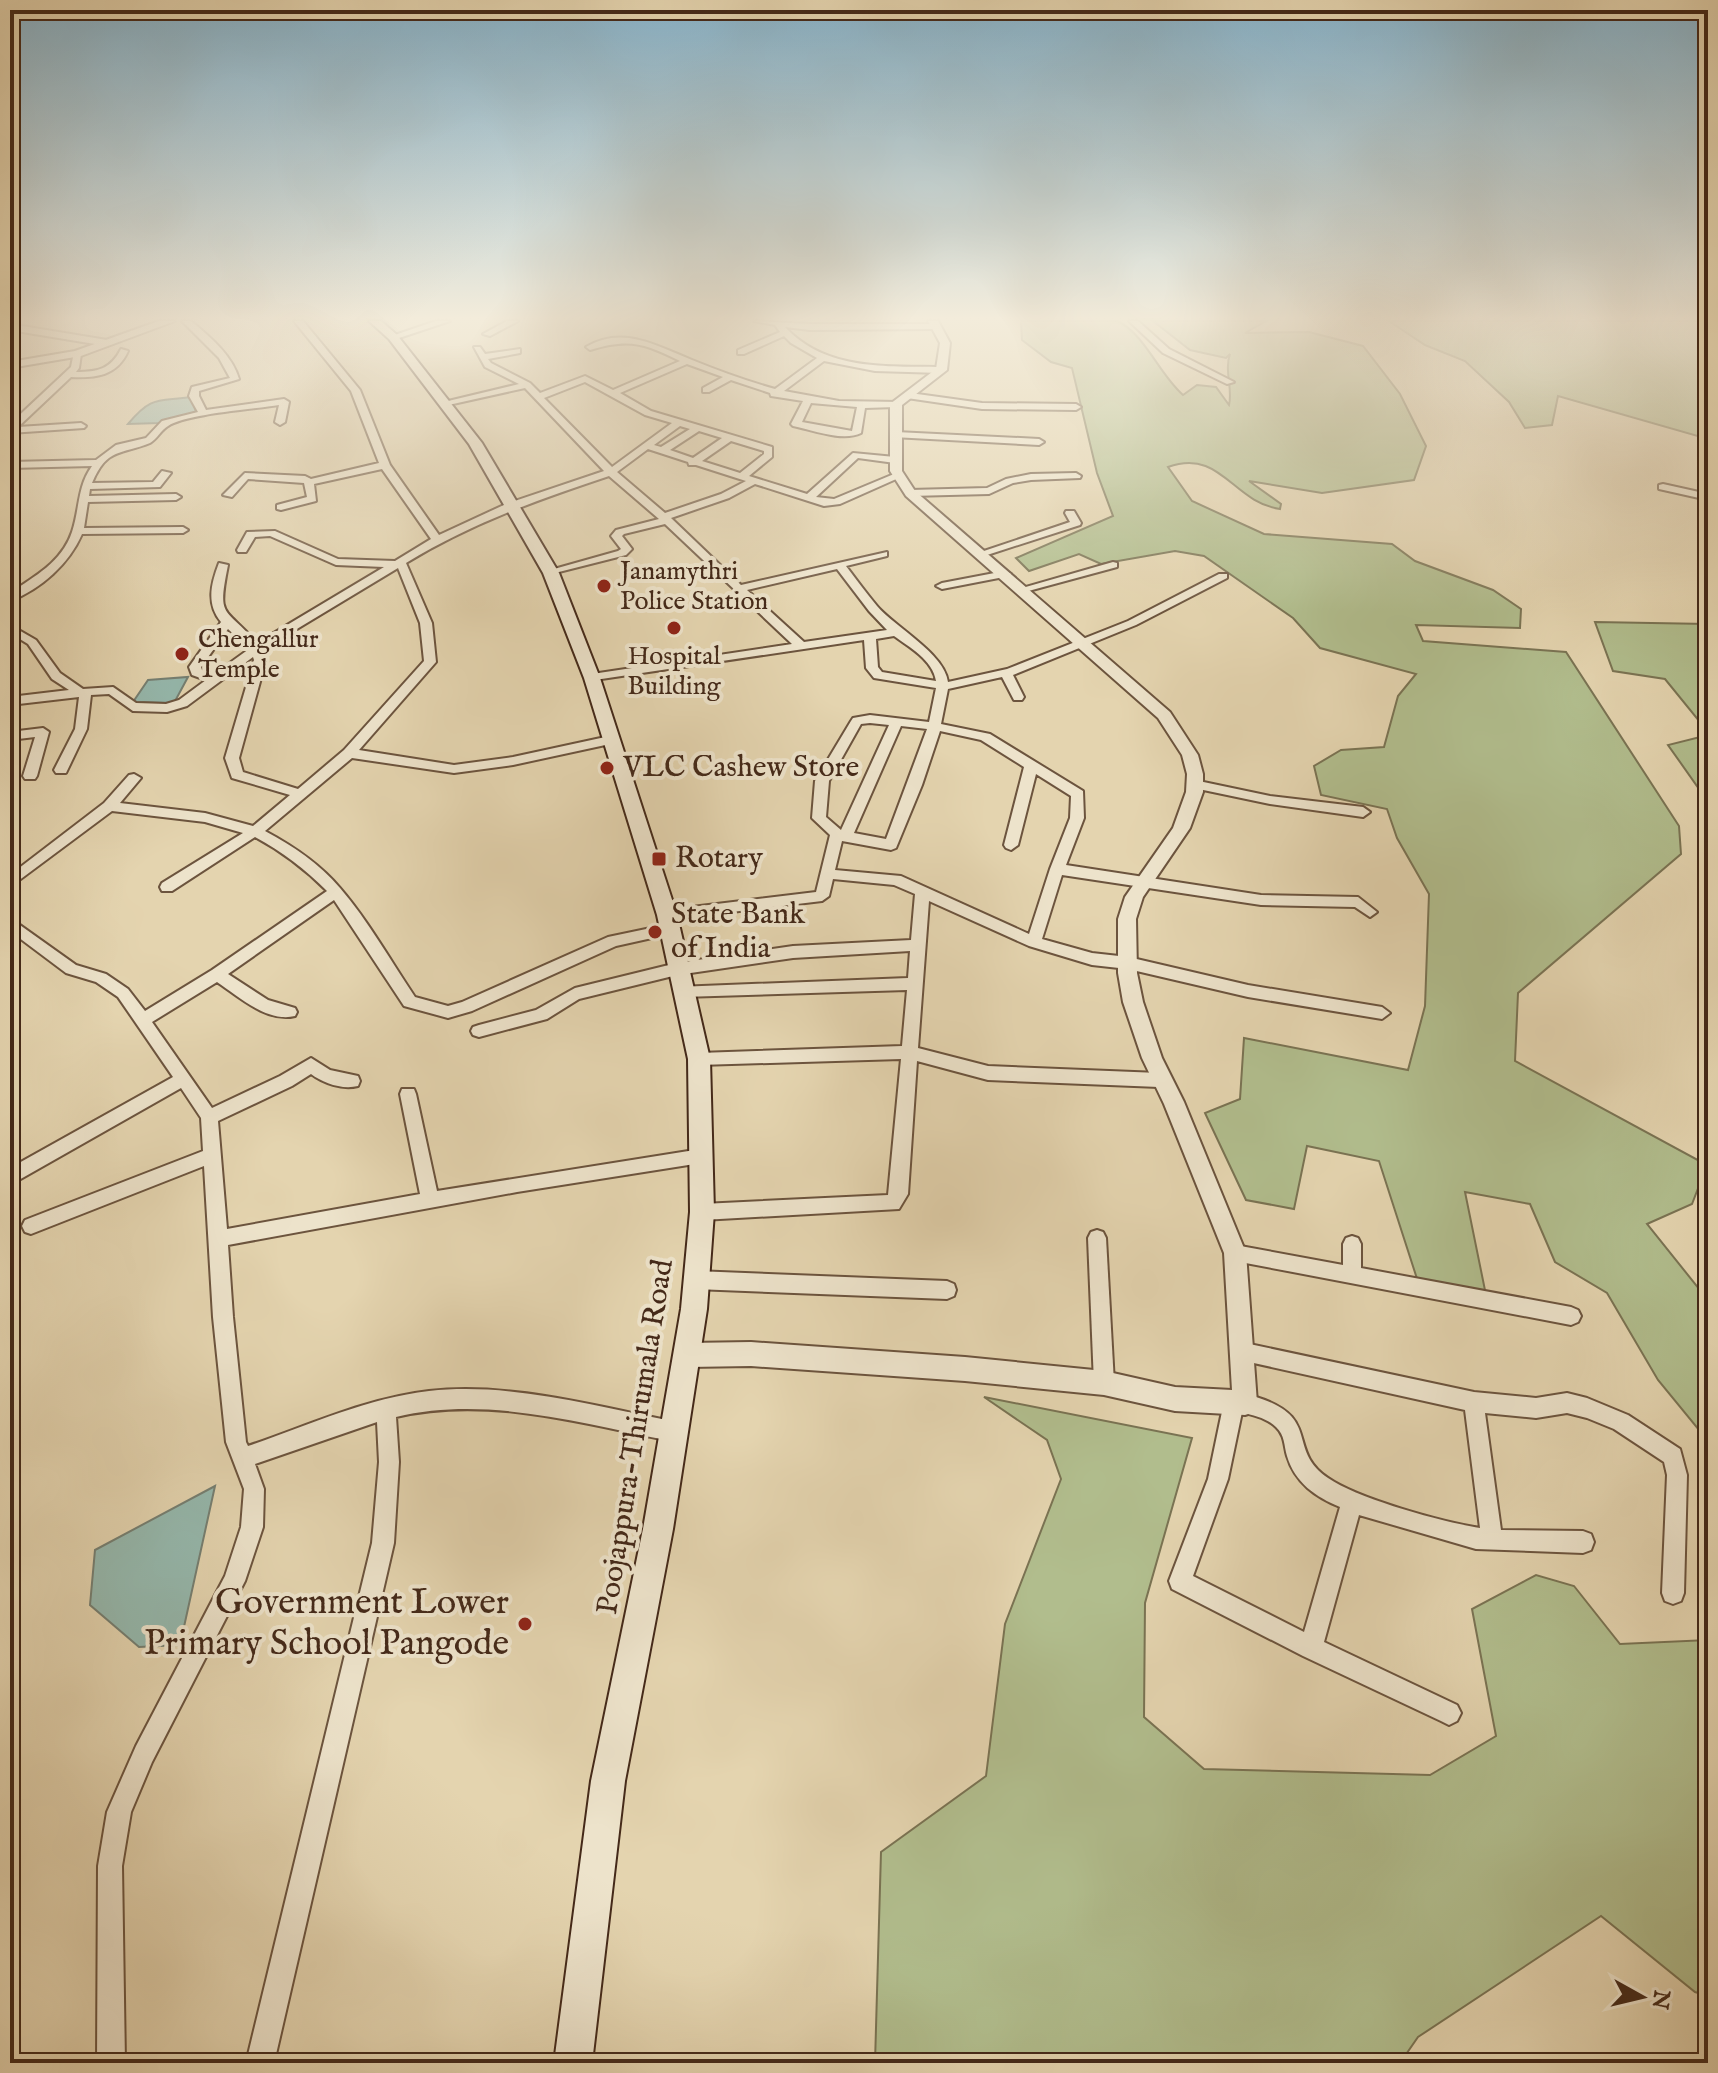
<svg xmlns="http://www.w3.org/2000/svg" width="1718" height="2073" font-family="'IM FELL English',serif">
  <rect width="100%" height="100%" fill="#e4d4af"/>
  <filter id="stains"><feTurbulence type="fractalNoise" baseFrequency=".0025" numOctaves="4"/><feColorMatrix values="0 0 0 0 .2 0 0 0 0 .09 0 0 0 0 .02 0 0 0 .5 -.17"/></filter>
  <radialGradient id="worn" r=".72"><stop offset=".6" stop-color="#630" stop-opacity="0"/><stop offset="1" stop-color="#630" stop-opacity=".3"/></radialGradient>
  <g fill="#b1bd8d" stroke="#7a7353" stroke-width="2">
    <path d="M1021 321H1118C1146 336 1159 374 1183 395L1197 385 1216 387 1229 405C1233 389 1224 370 1230 354L1226 358 1190 350 1153 321H1266L1245 333 1309 332 1363 346 1400 394 1426 446 1414 480 1322 493 1249 481 1281 504 1280 509C1232 502 1221 448 1168 467L1192 501 1264 534 1392 544 1415 561 1493 590 1521 609 1520 628 1416 625 1423 641 1566 652 1679 826 1681 854 1518 993 1515 1061 1707 1165 1692 1204 1647 1224 1708 1300V1441L1658 1380 1607 1293 1555 1262 1530 1204 1465 1192 1487 1300 1420 1288 1379 1161 1307 1146 1294 1209 1246 1200 1205 1113 1240 1099 1244 1038 1408 1070 1425 1006 1429 894 1397 838 1387 809 1321 795 1314 766 1341 750 1384 747 1398 696 1416 674 1320 648 1293 618 1204 556 1175 551 1101 564 1079 554 1029 571 1016 558 1113 516 1097 473 1072 368 1051 362 1022 340Z"/>
    <path d="M1389 321H1708V439L1558 396 1552 425 1525 428 1509 402 1465 361 1425 345Z"/>
    <path d="M1595 622 1708 624V732L1665 679 1613 671Z"/>
    <path d="M1708 735V795L1704 796 1668 745Z"/>
    <path d="M984 1397 1192 1438 1145 1603 1144 1717 1204 1769 1430 1775 1496 1736 1472 1609 1536 1575 1574 1586 1620 1644 1708 1640V1996L1695 1992 1601 1916 1418 2037 1400 2063H875L881 1852 986 1776 1005 1624 1061 1479 1047 1440Z"/>
  </g>
  <g fill="#95b8ad" stroke="#757f72" stroke-width="2">
    <path d="M191 397 196 412 160 423 128 424C152 395 158 402 191 397Z"/>
    <path d="M188 677 174 703 133 702 148 680Z"/>
    <path d="M215 1486 180 1645 139 1647 90 1605 95 1550Z"/>
  </g>
  <g fill="none" stroke-linecap="round" stroke-linejoin="round">
    <defs>
      <g id="minor">
        <path d="M182 321H191C210 337 232 355 239 379L199 391V396L206 410 284 399 289 402 285 422 280 425 275 422 279 405C255 409 185 414 168 426 161 430 157 439 150 443 121 455 107 447 92 483L153 482 162 471 171 473 160 487 90 489 89 496 176 494 181 497 176 500 88 502 84 528 183 527 188 530 183 533 82 534C69 564 41 589 10 601V593C35 576 62 562 72 532 80 508 77 487 92 466L10 468V462L96 460 116 445 146 438 162 421 198 412 189 396 192 387 230 378 219 358Z"/>
        <path d="M294 321H303L360 390 390 465 439 535 506 504 604 471 525 388 444 406V402L519 384 485 367 474 347H480L485 354 520 349V353L488 359 491 363 530 383 540 393 585 376 613 390 680 361C644 343 629 338 590 350L586 347C623 325 657 346 692 360 719 371 747 381 775 389L817 358 791 343 784 336 744 354H738V350L780 332 775 325 754 321 810 324H940V328L937 329 810 330 785 327C826 371 886 366 941 367L945 370 941 373 875 371 824 361 784 391 839 401 899 402V406L896 407 865 408 861 433C843 442 812 430 793 426L791 424 803 401 771 396 770 393 731 380 709 392H703V388L723 377 687 364 620 393 651 411 772 447V457L749 476 807 494 853 453 895 457 900 460 895 463 858 458 816 497 834 499 894 474 903 476 840 504 824 506 755 484 729 498 671 518 741 585 887 552V556L846 566C856 579 866 593 877 606 896 628 944 653 948 682L1007 669 1128 621 1219 574H1227V578L1136 625 1013 675 1024 697 1022 700H1014L1002 677 948 689 941 724 990 734 1083 791 1084 818 1066 865 1261 895 1358 897 1377 912 1370 917 1355 907 1261 905 1062 875 1042 939 1092 953 1128 957 1248 985 1382 1007 1390 1013 1382 1019 1248 997 1128 969 1092 965 1029 946 929 901 918 1048 988 1066 1159 1073 1165 1075 1167 1080 1165 1085 1159 1087 988 1080 917 1061 908 1194 899 1209 702 1220 696 1218 693 1212 696 1206 702 1204 888 1195 901 1059 699 1065 693 1064 691 1059 693 1054 699 1053 902 1046 907 990 682 997 677 995 674 991 677 987 908 978 910 951 793 958 677 975 579 999 547 1019 479 1037 473 1035 471 1031 473 1027 479 1025 536 1010 575 988 677 963 793 946 911 940 915 894 894 885 833 879 829 896 822 901 667 920 660 915 667 910 816 892 830 835 812 818 815 781 851 721 853 718 870 715 929 722 936 688 874 678 866 668 864 640 588 681V675L592 674 792 644 665 524 624 534 622 536 632 549 626 555 547 575V571L618 551 621 549 611 536 616 530 659 519 609 476C537 500 472 523 406 563L432 623 436 662 359 750 454 765 513 757 610 736 616 740 610 744 513 765 454 773 352 758 265 831C293 846 319 863 340 888 367 919 392 963 415 997L448 1006 462 1002 608 937 670 924 677 929 670 934 616 946 472 1011 448 1018 404 1006 334 900 228 974 268 1000 295 1008 297 1012 295 1016C267 1023 238 996 217 982L152 1022 212 1108 280 1076 311 1058 330 1070 358 1076 360 1081 358 1086C342 1090 323 1083 311 1074L292 1086 218 1121 227 1229 420 1194 400 1094 402 1089H414L416 1094 437 1191 701 1149 707 1151 710 1156 707 1161 701 1163 517 1192 228 1245 233 1317 246 1442 248 1446C307 1426 367 1398 429 1391 510 1382 593 1406 672 1421L679 1424 682 1431 679 1438 672 1441C582 1424 488 1395 396 1417L399 1462 394 1543 274 2063H246L372 1543 379 1462 377 1422 255 1464 264 1489 263 1527 245 1581 152 1762 131 1812 122 1866 125 2063H97L98 1866 107 1812 136 1746 225 1576 241 1527 244 1489 226 1442 213 1317 204 1166 31 1234 25 1232 22 1226 25 1220 203 1151 201 1118 181 1088 10 1185V1168L173 1077 118 997 96 982 66 973 10 931V918L76 965 106 974 128 989 145 1011 212 970 327 891C305 869 283 852 255 837L172 891H162L160 887 162 883 243 833 205 822 112 811 10 887V875L104 803 129 775 134 774 141 778 120 803 205 813 253 826 290 795 232 778 225 758 254 660 253 657 187 706 167 712 133 711 109 694 91 695 87 729 66 773H56L54 770 75 729 79 697 10 705V697L69 690 52 679 28 644 10 633V625L36 640 60 673 83 689 113 687 136 703 166 704 179 700 206 680 192 675 189 667 221 622C206 604 211 584 219 563L228 565C217 620 224 605 257 643L384 567 336 565 270 536 255 537 246 552H238L237 550 247 532 275 531 338 559 395 561 431 539 382 469 314 484 316 501 281 510 277 509V505L307 497 304 483 248 479 232 497 223 495 245 473 305 476 311 479 379 463 351 391ZM585 382 645 415 672 423 612 467 544 398ZM811 403 857 407 852 431 802 422ZM680 426 690 429 661 447 654 445ZM699 431 722 438 693 458 670 450ZM731 441 764 451V454L740 473 702 461ZM648 449 688 462 689 465H696L746 481 721 494 665 513 617 472ZM398 568 420 623 424 661 344 750 298 789 243 772 239 758 266 660 262 650ZM837 569 869 611 887 630 804 642 747 590ZM228 629 249 649 213 675 202 670 201 667ZM894 636C909 647 933 660 936 681L882 672 878 667 876 639ZM870 723 889 725 841 830 826 817 829 781 861 724ZM901 726 927 729 886 839 854 833ZM940 731 981 740 1024 767 1004 845 1006 848 1011 850 1018 845 1036 774 1071 796 1070 818 1050 869 1029 934 901 876 835 870 842 841 891 850 896 848 922 785Z"/>
        <path d="M436 321H450L396 339 389 337Z"/>
        <path d="M507 321H518L490 336 483 334Z"/>
        <path d="M1129 321H1138L1169 349 1234 382 1227 384 1163 353Z"/>
        <path d="M10 324 107 340 111 343 107 346 10 330Z"/>
        <path d="M121 349 128 351C117 376 96 378 71 377L18 427 81 423 86 426 84 428 10 433V424L71 367 74 352 81 354 79 368 76 372C98 372 111 369 121 349Z"/>
        <path d="M910 393 982 403 1076 404 1081 407 1076 410 982 409 907 398 905 396Z"/>
        <path d="M896 432 1039 439 1044 442 1039 445 893 437 891 435Z"/>
        <path d="M1076 473 1081 476 1080 478 1031 480 1013 483 989 494 910 496 905 493 910 490 987 488 1006 479 1031 474Z"/>
        <path d="M1663 484 1708 494V500L1659 489V485Z"/>
        <path d="M1066 511H1074L1081 523 1080 525 987 555 978 553 1070 522 1065 513Z"/>
        <path d="M1113 562 1117 563V567L1021 593 1015 590Z"/>
        <path d="M1005 571 1011 574 1009 576 942 589 936 586 942 583Z"/>
        <path d="M43 728 49 732 37 776 35 779H25L23 776 35 737 10 740V732Z"/>
        <path d="M1194 780 1270 796 1363 807 1370 812 1363 817 1270 804 1189 787 1187 784Z"/>
        <path d="M1097 1230 1103 1232 1106 1238 1114 1383 1111 1390 1104 1393 1097 1390 1094 1383 1088 1238 1091 1232Z"/>
        <path d="M1352 1236 1358 1238 1361 1244V1268L1571 1307 1578 1310 1581 1316 1578 1322 1571 1325 1235 1261 1229 1259 1226 1253 1229 1247 1235 1245 1343 1265V1244L1346 1238Z"/>
        <path d="M695 1271 947 1281 954 1284 956 1290 954 1296 947 1299 695 1289 688 1286 686 1280 688 1274Z"/>
        <path d="M1240 1342 1474 1392 1536 1398 1567 1393 1587 1398 1628 1415 1680 1449 1687 1475 1684 1593 1681 1601 1673 1604 1665 1601 1662 1593 1667 1475 1664 1462 1614 1429 1587 1418 1567 1413 1536 1418 1485 1413 1501 1530 1583 1531 1591 1534 1594 1542 1591 1550 1583 1553 1476 1549 1359 1515 1324 1642 1457 1705 1461 1713 1457 1721 1449 1725 1441 1721 1303 1656 1172 1589 1169 1581 1208 1479 1224 1402 1227 1395C1236 1391 1246 1394 1256 1397 1322 1417 1286 1450 1328 1478 1358 1499 1443 1522 1480 1528L1465 1410 1240 1360 1233 1358 1230 1351 1233 1344ZM1242 1412C1254 1416 1267 1418 1276 1427 1285 1435 1284 1446 1287 1456 1295 1483 1316 1497 1340 1507L1304 1632 1193 1576 1228 1479Z"/>
      </g>
      <g id="tertiary">
        <path d="M159 321H175L81 356 10 368V362L75 351Z"/>
        <path d="M928 321H938L950 343 947 370 902 405V471L915 491 1170 712 1198 755 1203 774V792L1190 828 1143 897 1136 919 1137 973 1143 1002 1162 1058 1184 1102 1246 1253 1257 1403 1254 1412 1245 1415 1175 1411 1104 1395 965 1381 751 1366 688 1367 679 1363 676 1355 679 1347 688 1343 751 1342 965 1357 1104 1371 1175 1387 1232 1390 1224 1253 1164 1104 1142 1058 1123 1002 1118 973V919L1125 897 1173 828 1186 792 1187 774 1182 755 1158 718 906 496 890 471V404L936 369 940 343Z"/>
      </g>
      <path id="secondary" d="M369 321H381L397 335 482 443 559 573 600 678 677 915 710 1059 714 1212 707 1309 673 1529 625 1781 592 2063H554L591 1781 643 1529 681 1309 690 1212 688 1059 657 915 584 678 543 573 469 444 389 339Z"/>
    </defs>
    <use href="#minor" stroke="#6c543e" stroke-width="4"/>
    <use href="#tertiary" stroke="#6c543e" stroke-width="4"/>
    <use href="#secondary" stroke="#442919" stroke-width="4"/>
    <use href="#minor" fill="#ede3cb" fill-rule="evenodd"/>
    <use href="#tertiary" fill="#ede3cb" fill-rule="evenodd"/>
    <use href="#secondary" fill="#ede3cb" fill-rule="evenodd"/>
  </g>
  <linearGradient id="sky" x2="0" y2="1"><stop stop-color="#87b6d0"/><stop offset="0.52" stop-color="#f3ecdb"/><stop offset="1" stop-color="#f3ecdb" stop-opacity="0"/></linearGradient>
  <rect width="1718" height="612" fill="url(#sky)"/>
  <g fill="#8f2418" stroke="#ede3cb" stroke-width="3">
    <circle cx="604" cy="586" r="8"/>
    <circle cx="674" cy="628" r="8"/>
    <circle cx="182" cy="654" r="8"/>
    <circle cx="607" cy="768" r="8"/>
    <rect x="651" y="851" width="16" height="16" rx="4"/>
    <circle cx="655" cy="932" r="8"/>
    <circle cx="525" cy="1624" r="8"/>
  </g>
  <g text-anchor="middle" dominant-baseline="central" stroke-width="8" stroke-linejoin="round" paint-order="stroke">
    <g font-size="26" fill="#442919" stroke="#ede3cb" text-anchor="start">
      <text x="620" y="571">Janamythri<tspan x="620" dy="30">Police Station</tspan></text>
      <text x="198" y="639">Chengallur<tspan x="198" dy="30">Temple</tspan></text>
      <text x="674" y="656" text-anchor="middle">Hospital<tspan x="674" dy="30">Building</tspan></text>
    </g>
    <g font-size="30" fill="#442919" stroke="#ede3cb" text-anchor="start">
      <text x="623" y="768">VLC Cashew Store</text>
      <text x="675" y="859">Rotary</text>
      <text x="671" y="915">State Bank<tspan x="671" dy="34">of India</tspan></text>
    </g>
    <g font-size="30" fill="#442919" stroke="#ede3cb">
      <text transform="translate(636 1437) rotate(-81)">Poojappura-Thirumala Road</text>
    </g>
    <g font-size="36" fill="#442919" stroke="#ede3cb" text-anchor="end">
      <text x="509" y="1603">Government Lower<tspan x="509" dy="41">Primary School Pangode</tspan></text>
    </g>
  </g>
  <rect width="1718" height="2073" fill="none" stroke="#e4d4af" stroke-width="40"/>
  <rect x="12" y="12" width="1694" height="2049" fill="none" stroke="#442919" stroke-width="4"/>
  <rect x="20" y="20" width="1678" height="2033" fill="none" stroke="#442919" stroke-width="2"/>
  <g transform="translate(1642 1997) rotate(98)" stroke="#ede3cb" stroke-width="6" paint-order="stroke">
  <path d="M0-6L14 30L0 20L-14 30Z" fill="#442919"/>
  <text y="-12" font-size="22" font-weight="bold" text-anchor="middle" fill="#442919">N</text>
  </g>
  <rect width="100%" height="100%" filter="url(#stains)"/>
  <rect width="100%" height="100%" fill="url(#worn)"/>
</svg>
